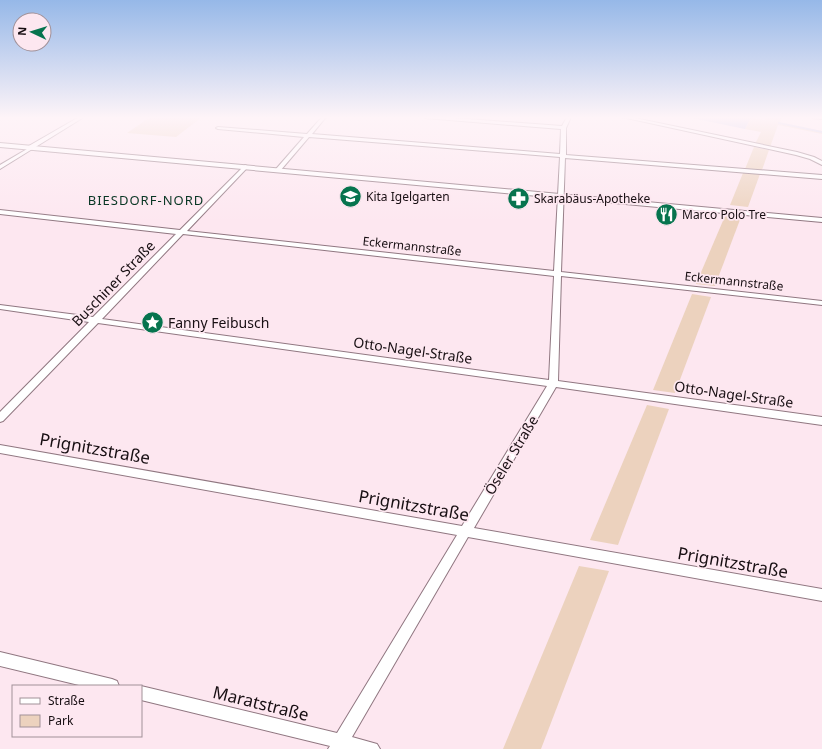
<svg xmlns="http://www.w3.org/2000/svg" width="822" height="749" font-family="'Noto Sans',sans-serif">
  <rect width="100%" height="100%" fill="#fde7f0"/>
  <g fill="#ecd2be">
    <path d="M153 117H202L176 137 127 133 146 120Z"/>
    <path d="M743 117 765 120 767 117H781L780 123 822 131V134L778 125 770 147 755 144 761 132 745 129 750 120 743 118Z"/>
    <path d="M754 147 769 150 762 170 745 169Z"/>
    <path d="M743 173 760 174 748 207 730 205Z"/>
    <path d="M725 216 741 217 715 286 696 284Z"/>
    <path d="M692 294 711 297 675 393 653 390Z"/>
    <path d="M647 405 669 409 618 545 590 540Z"/>
    <path d="M579 566 609 571 541 749H503Z"/>
  </g>
  <path fill="#bcbfe7" d="M687 117H743V118L750 119 745 129Z"/>
  <g fill="none" stroke-linecap="round" stroke-linejoin="round">
    <path stroke="#bcbfe7" stroke-width="2" d="M779 123 822 132"/>
    <defs>
      <g id="minor">
        <path d="M79 117H84L0 169V165L27 149V147Z"/>
        <path d="M322 117H326L312 134 560 154 561 129 425 118 423 117H441L562 126 567 117H571L566 128V155L822 175V179L565 158 561 272 822 301V305L561 276 558 381 822 417V425L556 387 474 528 822 589V601L468 537 352 737 377 744 380 749H328L330 746 141 700V686L337 733 457 535 0 453V445L462 526 547 386 98 323 3 421 0 422V412L89 322 0 309V305L93 317 176 234 0 214V210L180 230 245 165 247 166V168L187 231 554 271 560 157 309 137 280 171 278 172 275 170 276 169 304 137 218 129 216 128 218 127 307 134ZM183 234 554 276 549 380 102 319Z"/>
        <path d="M622 117H630L797 152 814 157 822 161V165L810 159 796 155Z"/>
        <path d="M812 117H822V119L812 118Z"/>
        <path d="M0 652 112 679 117 681 119 686H83L0 666Z"/>
      </g>
      <path id="tertiary" d="M0 143 822 218V222L0 147Z"/>
    </defs>
    <use href="#minor" stroke="#907781" stroke-width="2"/>
    <use href="#tertiary" stroke="#907781" stroke-width="2"/>
    <use href="#minor" fill="#fff" fill-rule="evenodd"/>
    <use href="#tertiary" fill="#fff" fill-rule="evenodd"/>
  </g>
  <linearGradient id="sky" x2="0" y2="1"><stop stop-color="#96b8e8"/><stop offset="0.53" stop-color="#fef4f8"/><stop offset="1" stop-color="#fef4f8" stop-opacity="0"/></linearGradient>
  <rect width="822" height="222" fill="url(#sky)"/>
  <defs>
    <symbol id="school-disc" viewBox="-11 -11 22 22"><circle r="9.5" fill="#06744e" stroke="#fde7f0"/><path d="M0-5L7-2L0 1L-7-2ZM-4 1L0 2.5L4 1V4Q0 6-4 4Z" fill="#fff"/></symbol>
    <symbol id="pharmacy-disc" viewBox="-11 -11 22 22"><circle r="9.5" fill="#06744e" stroke="#fde7f0"/><path d="M-2-6h4v4h4v4h-4v4h-4v-4h-4v-4h4Z" fill="#fff"/></symbol>
    <symbol id="restaurant-disc" viewBox="-11 -11 22 22"><circle r="9.5" fill="#06744e" stroke="#fde7f0"/><path d="M-5-6h1v4h1v-4h1v4h1v-4h1v5L-1.5 .5V6h-2V.5L-5-1ZM5-6V6H3V1.5H1.5Q1.5-4 5-6Z" fill="#fff"/></symbol>
    <symbol id="sight-disc" viewBox="-11 -11 22 22"><circle r="9.5" fill="#06744e" stroke="#fde7f0"/><path d="M0-6L1.8-2.2L6-1.7L2.9 1.2L3.7 5.4L0 3.3L-3.7 5.4L-2.9 1.2L-6-1.7L-1.8-2.2Z" fill="#fff"/></symbol>
  </defs>
  <g fill-rule="evenodd">
    <use href="#school-disc" x="338" y="184" width="25" height="25"/>
    <use href="#pharmacy-disc" x="506" y="186" width="25" height="25"/>
    <use href="#restaurant-disc" x="654" y="202" width="25" height="25"/>
    <use href="#sight-disc" x="140" y="310" width="25" height="25"/>
  </g>
  <g text-anchor="middle" dominant-baseline="central" stroke-width="3.5" stroke-linejoin="round" paint-order="stroke">
    <g font-size="12" fill="#180f13" stroke="#fde7f0" text-anchor="start">
      <text x="366" y="196">Kita Igelgarten</text>
      <text x="534" y="198">Skarabäus-Apotheke</text>
      <text x="682" y="214">Marco Polo Tre</text>
    </g>
    <g font-size="12" fill="#180f13" stroke="#fde7f0">
      <text transform="translate(412 246) rotate(6)">Eckermannstraße</text>
      <text transform="translate(734 281) rotate(6)">Eckermannstraße</text>
    </g>
    <g font-size="13" letter-spacing="1" fill="#083724" stroke="#fde7f0">
      <text x="146" y="200">BIESDORF-NORD</text>
    </g>
    <g font-size="14" fill="#180f13" stroke="#fde7f0">
      <text transform="translate(113 283) rotate(-46)">Buschiner Straße</text>
      <text transform="translate(413 350) rotate(8)">Otto-Nagel-Straße</text>
      <text transform="translate(734 394) rotate(8)">Otto-Nagel-Straße</text>
      <text transform="translate(511 455) rotate(-59)">Öseler Straße</text>
    </g>
    <g font-size="14" fill="#180f13" stroke="#fde7f0" text-anchor="start">
      <text x="168" y="322">Fanny Feibusch</text>
    </g>
    <g font-size="17" fill="#180f13" stroke="#fde7f0">
      <text transform="translate(95 448) rotate(10)">Prignitzstraße</text>
      <text transform="translate(414 505) rotate(10)">Prignitzstraße</text>
      <text transform="translate(733 562) rotate(10)">Prignitzstraße</text>
      <text transform="translate(261 703) rotate(14)">Maratstraße</text>
    </g>
  </g>
  <rect x="12" y="685" width="130" height="52" fill="#fde7f0" stroke="#a19198"/>
  <rect x="20" y="698" width="20" height="6" fill="#ffffff" stroke="#a19198"/>
  <text x="48" y="705" font-size="12" fill="#180f13">Straße</text>
  <rect x="20" y="715" width="20" height="12" fill="#ecd2be" stroke="#a19198"/>
  <text x="48" y="725" font-size="12" fill="#180f13">Park</text>
  <g transform="translate(32 32) rotate(274)"><circle r="19" fill="#fde7f0" stroke="#a19198"/>
  <path d="M0-3L7 15L0 10L-7 15Z" fill="#06744e"/>
  <text y="-6" font-size="11" font-weight="bold" text-anchor="middle" fill="#180f13">N</text>
  </g>
</svg>
